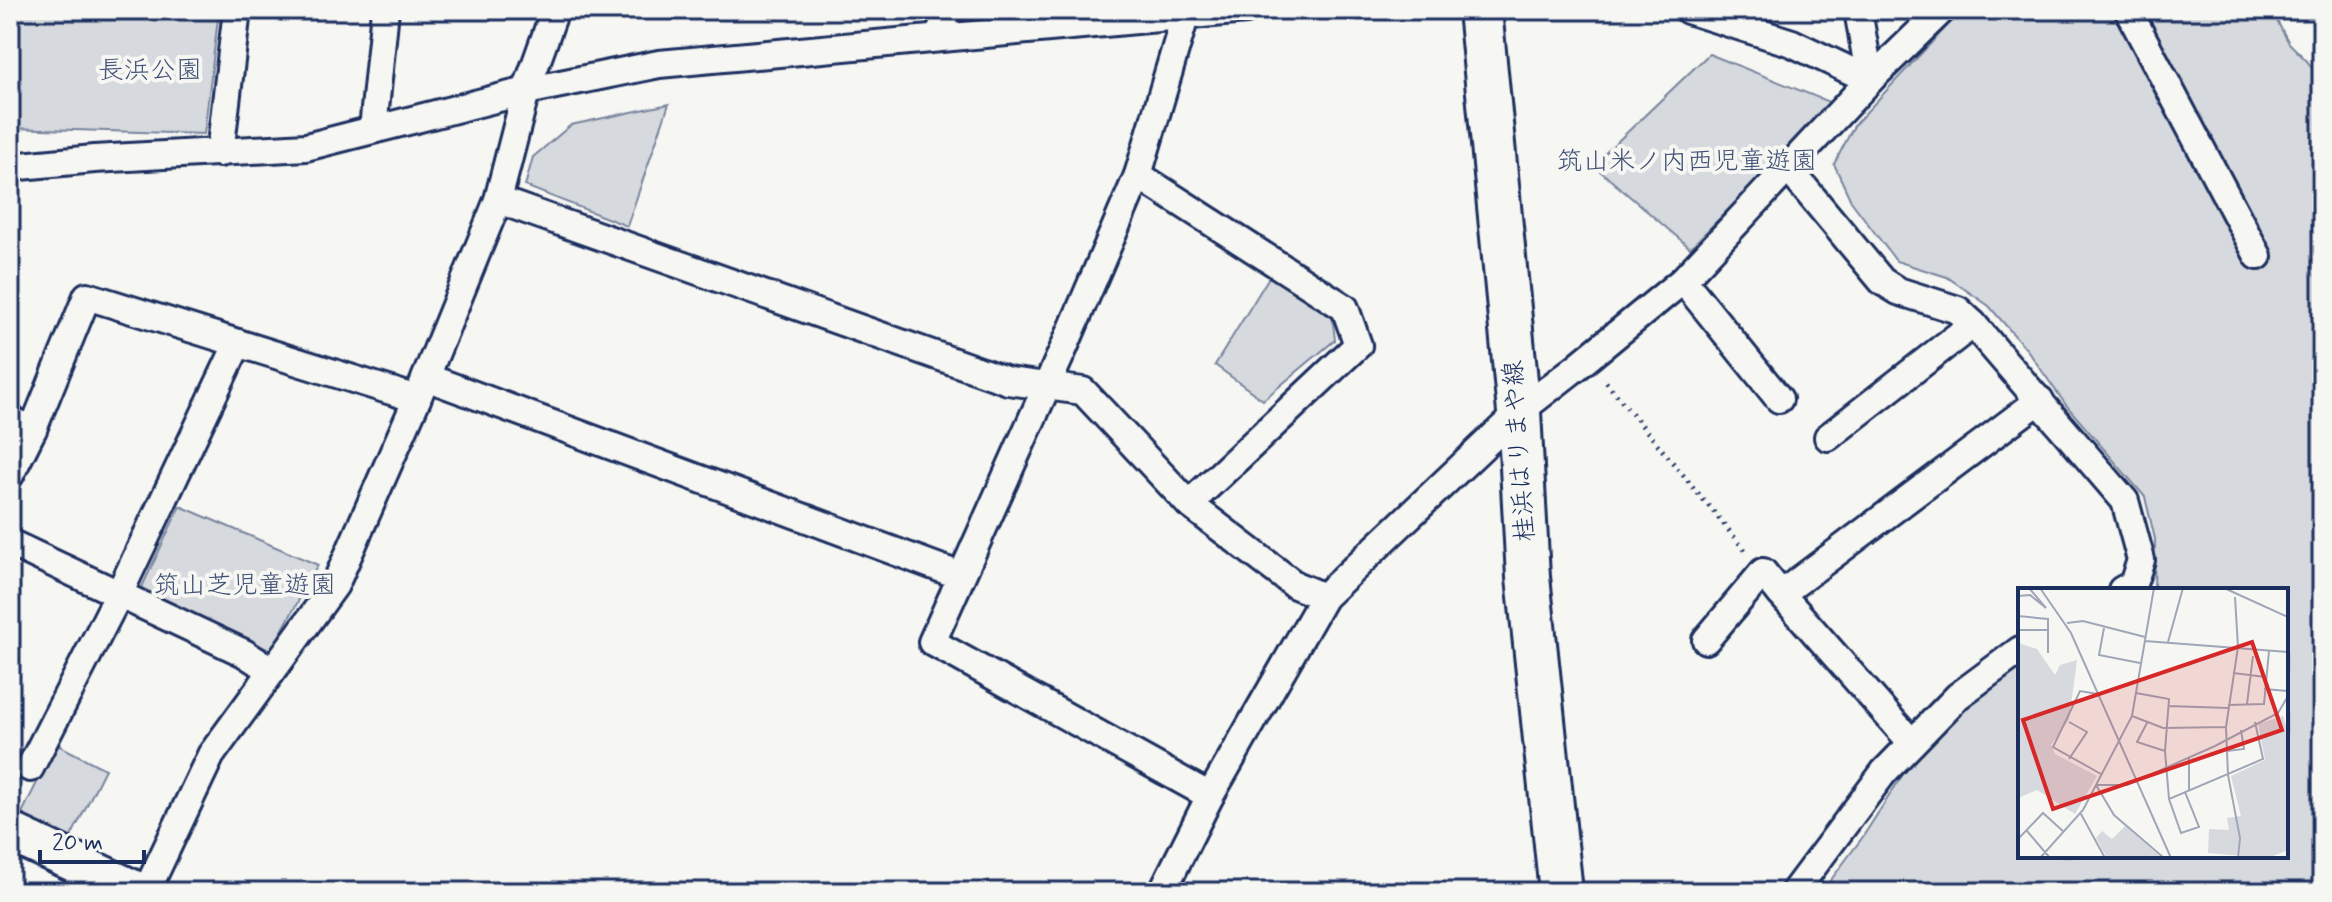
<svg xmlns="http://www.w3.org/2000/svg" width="2332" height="902" font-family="Mynerve,'Klee One',sans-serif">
  <rect width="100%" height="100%" fill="#f6f6f2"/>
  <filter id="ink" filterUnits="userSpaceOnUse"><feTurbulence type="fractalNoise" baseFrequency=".0125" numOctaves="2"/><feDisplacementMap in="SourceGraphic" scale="16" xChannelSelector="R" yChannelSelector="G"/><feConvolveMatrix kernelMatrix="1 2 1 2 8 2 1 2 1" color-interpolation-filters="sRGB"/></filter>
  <g filter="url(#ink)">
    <g fill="#d6d9dd" stroke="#78849e" stroke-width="2">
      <path d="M10 10H219L204 134 10 128Z"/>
      <path d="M1962 10H2271L2289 43 2307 61 2322 82V892H1822L1862 838 1911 762 2012 663 2020 661V856H2286V590H2154L2155 539 2145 497 2066 405 2028 351 1989 306 1947 277 1896 261 1851 201 1834 164 1855 124Z"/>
      <path d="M1709 54 1834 104 1690 248 1593 165Z"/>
      <path d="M669 104 627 226 525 186 533 157 571 125Z"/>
      <path d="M1269 277 1332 314 1335 340 1263 400 1215 365Z"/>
      <path d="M180 506 318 565 271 651 141 589Z"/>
      <path d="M56 744 105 769 69 841 20 817Z"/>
    </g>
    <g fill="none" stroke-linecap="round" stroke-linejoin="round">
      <defs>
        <g id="street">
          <path d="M1187 10 1138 175 1063 350 932 642 1210 796"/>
          <path d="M1688 10 1792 43 1870 80"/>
          <path d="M1858 10 1870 80"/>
          <path d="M2128 10 2258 256"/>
          <path d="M939 37 947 10"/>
          <path d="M373 129 385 10"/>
          <path d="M220 153 237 10"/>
          <path d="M10 167 94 159 306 147 526 91 659 64 1246 10"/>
          <path d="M1788 168 1882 281 1898 291 1958 310 1973 324 2125 501 2141 560 2133 584 2122 590"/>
          <path d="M1138 175 1345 308 1358 345 1189 504"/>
          <path d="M498 200 1008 381 1083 391 1189 504 1295 585 1324 597"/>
          <path d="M1683 280 1779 399"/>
          <path d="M426 377 961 576"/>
          <path d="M10 420 33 429"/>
          <path d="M1828 437 1973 324"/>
          <path d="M10 475 33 429 87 296 417 399"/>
          <path d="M10 543 244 653 272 671"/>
          <path d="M1706 640 1763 572 1781 594"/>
          <path d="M1912 743 1781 594 2040 400"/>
          <path d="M30 768 119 594 238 343"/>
          <path d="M146 892 211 755 335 585 417 399 498 200 526 91 555 10"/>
          <path d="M1162 892 1210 796 1324 597 1519 412 1578 366 1683 280 1870 80 1942 10"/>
          <path d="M1794 892 1884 772 1958 696 2020 650"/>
        </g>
        <path id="secondary" d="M10 832 138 892"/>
        <path id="primary" d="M1480 10 1519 412 1528 577 1561 892"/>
      </defs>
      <use href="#street" stroke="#1b2f5e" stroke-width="32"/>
      <use href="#secondary" stroke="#1b2f5e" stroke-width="44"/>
      <use href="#primary" stroke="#1b2f5e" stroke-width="48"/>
      <path stroke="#1b2f5e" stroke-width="5" stroke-dasharray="2 6" stroke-linecap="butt" d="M1606 382 1745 550"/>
      <use href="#street" stroke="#f6f6f2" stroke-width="26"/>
      <use href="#secondary" stroke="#f6f6f2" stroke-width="38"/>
      <use href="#primary" stroke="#f6f6f2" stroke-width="42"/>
    </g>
  </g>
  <g text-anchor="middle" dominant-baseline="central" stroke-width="8" stroke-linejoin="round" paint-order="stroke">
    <g font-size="26" fill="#405177" stroke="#f6f6f2">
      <text x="150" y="71">長浜公園</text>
      <text x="1687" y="162">筑山米ノ内西児童遊園</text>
      <text x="245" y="586">筑山芝児童遊園</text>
    </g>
    <g font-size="26" fill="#1b2f5e" stroke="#f6f6f2">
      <text transform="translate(1520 451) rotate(-94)">桂浜はりまや線</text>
    </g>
  </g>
  <g transform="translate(2018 588)">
    <rect width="270" height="270" fill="#f6f6f2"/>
    <path d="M0 55 19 61 37 87 42 77 59 72 51 132 33 157 37 166 79 188 57 226 19 202 0 210ZM265 128 270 144V262L250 270 190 265 191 241 211 242 209 230 223 228 213 188 247 172 240 136ZM107 238 144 270H89L78 250 84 243 94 251Z" fill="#d6d9dd"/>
    <path fill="none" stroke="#9ea6b7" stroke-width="2" d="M22 0 53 45 153 270M206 0 270 29M0 8 12 7 28 20 11 0M217 9 220 59 208 139 210 187 222 250 220 270M0 28 30 31V65M49 35 65 33 127 49M86 40 81 67 122 75M0 42H31M127 53 270 64M150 54 165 0M215 85 248 89M246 101 270 103M118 105 151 111 147 163 151 211M80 106 62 103 35 159 83 186M229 116 235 68M210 117 246 116 251 63M150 118 210 120M114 128 145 140 208 139M130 133 119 154 147 163M209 163 226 161 223 142M171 170V203M51 171 69 144 51 134M78 197H109L197 158 260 125 270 108M78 197 96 227 146 270M167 204 181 239 163 245 151 211 245 171 237 134M63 226 87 270M9 243 32 270M0 251 25 225 46 244M22 270 65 222 114 128 136 0"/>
    <path fill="#d62828" fill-opacity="0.15" stroke="#d62828" stroke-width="4" d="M234 54 264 142 35 221 5 132Z"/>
    <rect width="270" height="270" fill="none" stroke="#1b2f5e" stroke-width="4"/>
  </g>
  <rect width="2332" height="902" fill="none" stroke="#f6f6f2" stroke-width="40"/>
  <rect x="20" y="20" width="2292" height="862" fill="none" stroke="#1b2f5e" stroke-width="3" filter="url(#ink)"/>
  <path d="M40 850v12h104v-12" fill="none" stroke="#1b2f5e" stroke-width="4"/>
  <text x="52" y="850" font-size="24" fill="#1b2f5e" stroke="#f6f6f2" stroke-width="6" paint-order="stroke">20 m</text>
</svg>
